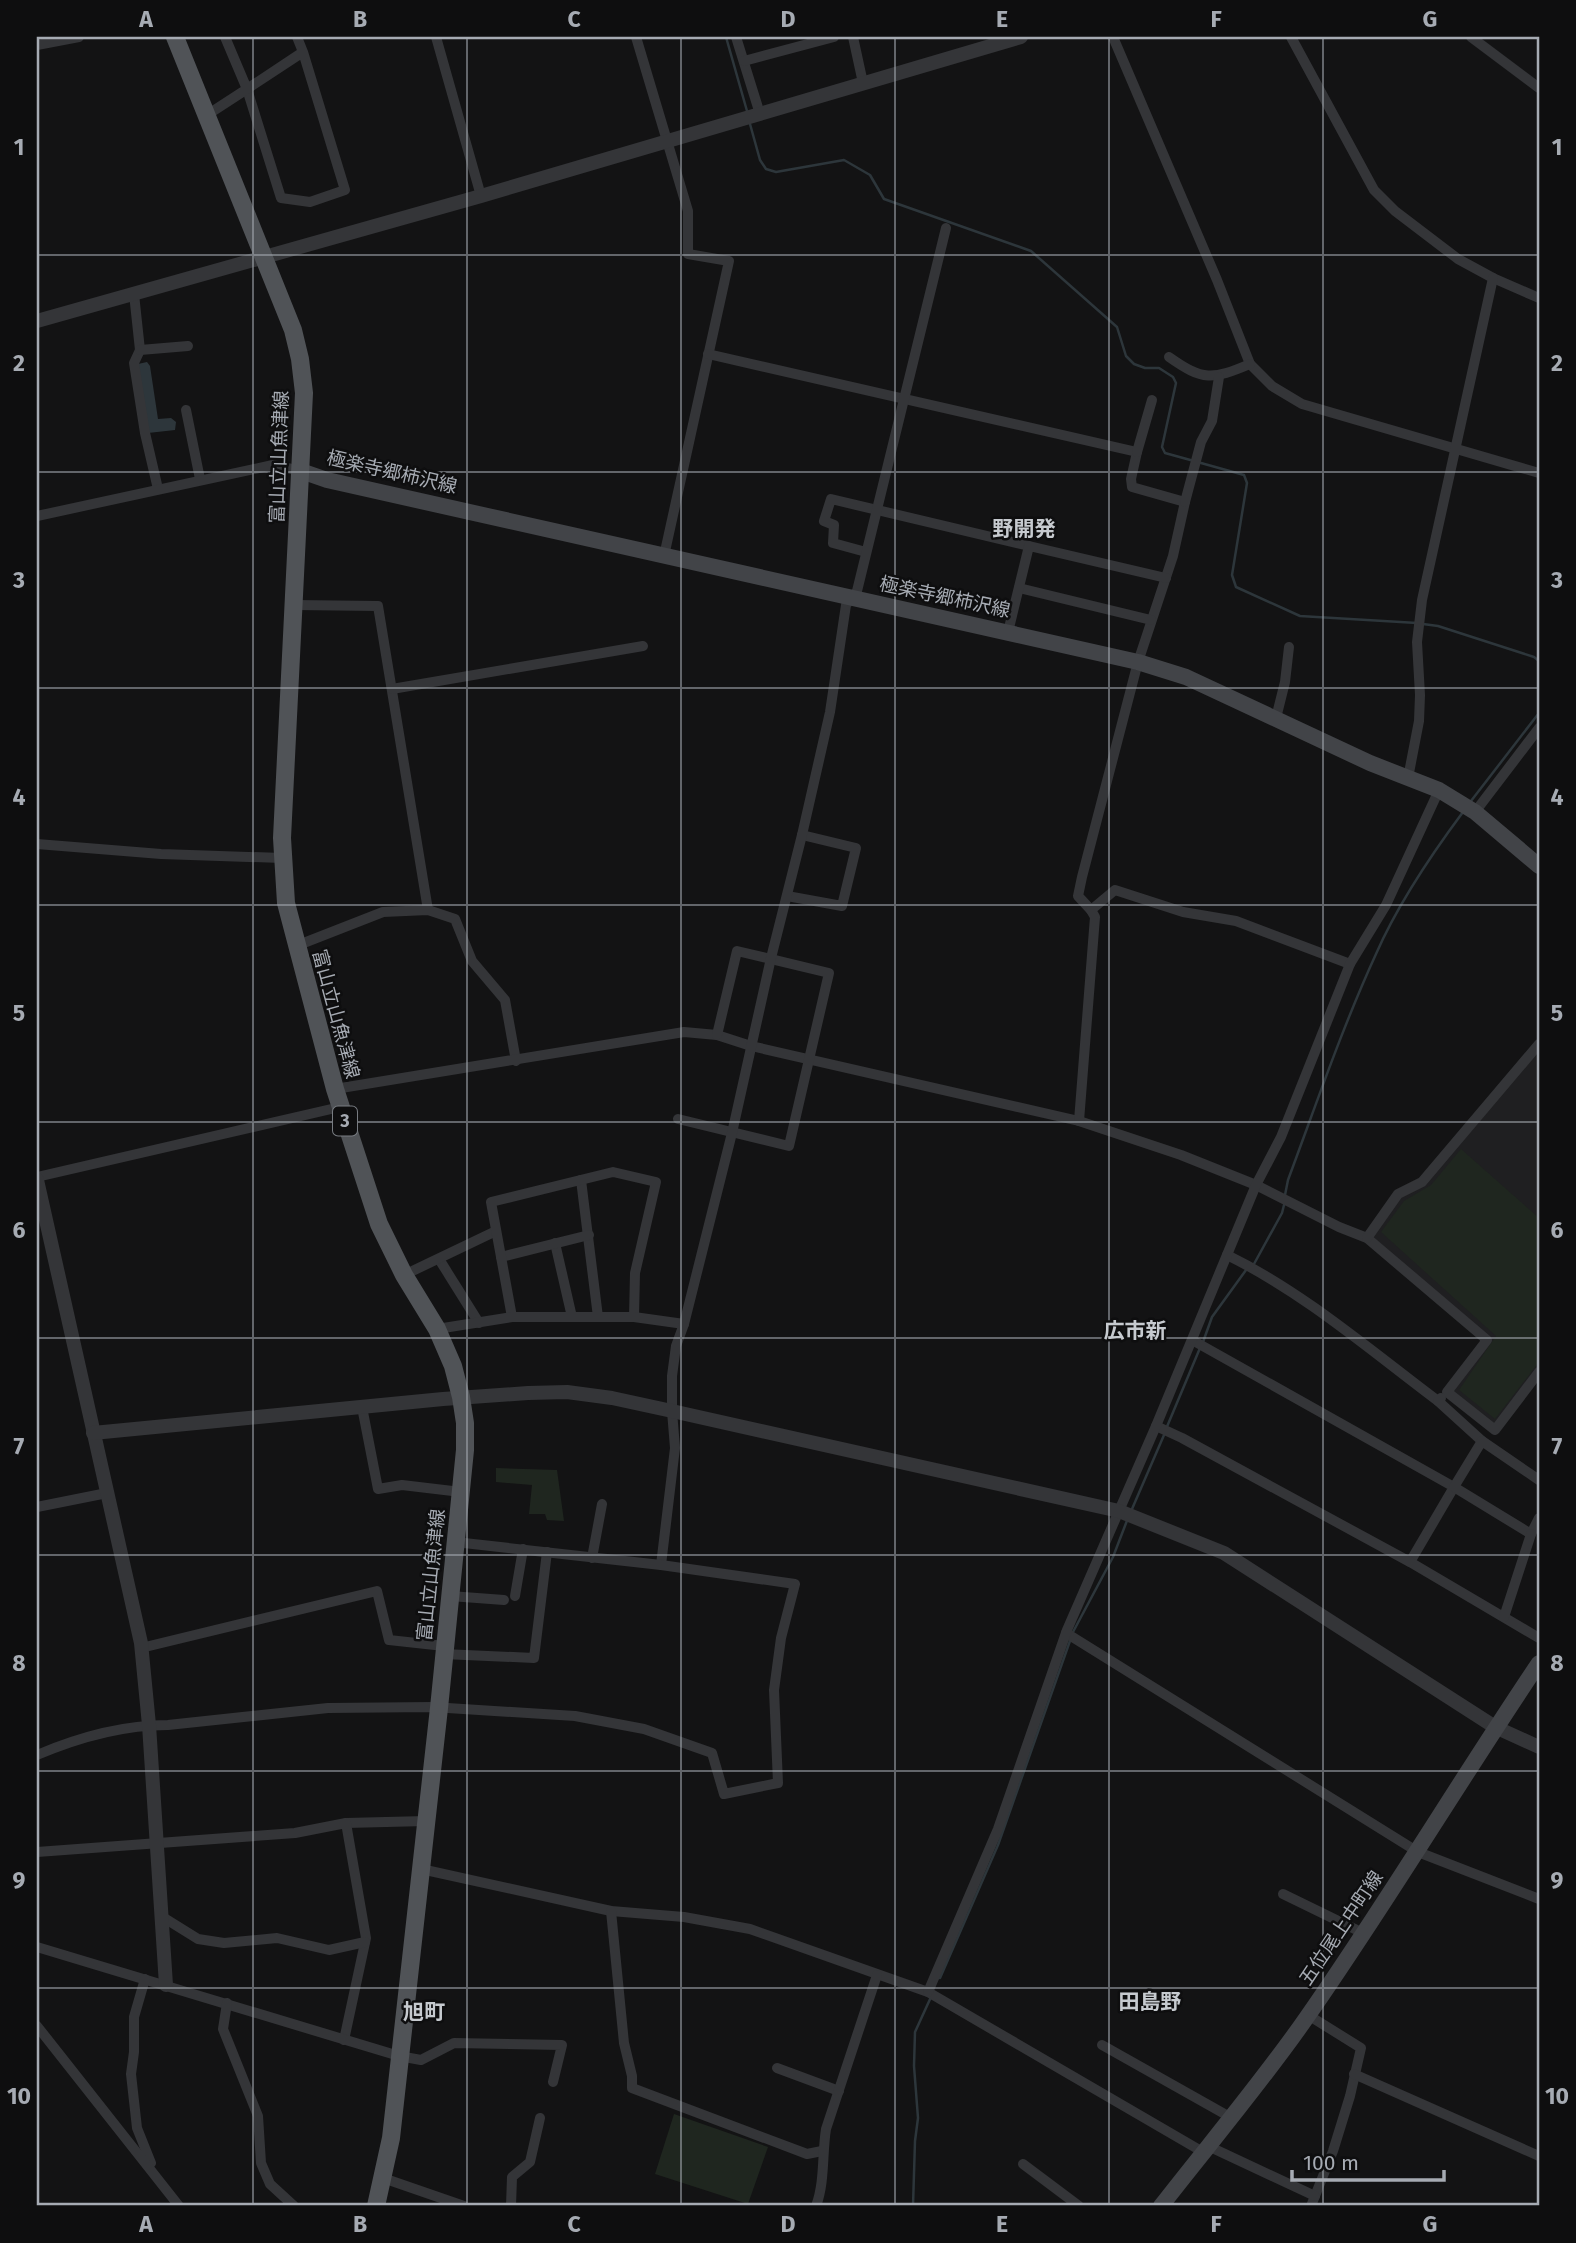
<svg xmlns="http://www.w3.org/2000/svg" width="1576" height="2243" font-family="'Fira Sans','Noto Sans JP',sans-serif">
  <rect width="100%" height="100%" fill="#131314"/>
  <path fill="#1f1f21" d="M1539 1044V1372L1495 1430 1447 1392 1486 1340 1367 1238 1398 1194 1422 1182Z"/>
  <g fill="#1f261f">
    <path d="M1461 1149 1539 1218V1362L1495 1419 1459 1390 1496 1336 1381 1232 1404 1201 1431 1185Z"/>
    <path d="M496 1468 557 1470 564 1521 547 1520 545 1514H529L532 1485 496 1482Z"/>
    <path d="M674 2114 768 2147 748 2204 655 2174Z"/>
  </g>
  <path fill="#2d363b" d="M147 362 150 366 158 419 171 418 176 422 175 430 148 433 138 364Z"/>
  <g fill="none" stroke-linecap="round" stroke-linejoin="round">
    <g stroke="#2d363b" stroke-width="2.5">
      <path d="M726 37 747 111"/>
      <path d="M750 124 760 160 766 169 776 172 844 160 870 175 884 199 1031 251 1117 327 1126 356 1134 364 1145 368H1159L1173 377 1176 383 1162 447 1165 453 1194 461"/>
      <path d="M1201 463 1244 475 1247 483 1232 575 1236 587 1300 616 1417 623"/>
      <path d="M1423 624 1438 626 1534 657 1539 661"/>
      <path d="M1471 801 1539 713"/>
      <path d="M1285 1195 1288 1180C1316 1105 1342 1028 1376 954 1397 906 1431 855 1463 812"/>
      <path d="M1254 1264 1282 1213 1284 1205"/>
      <path d="M1203 1342 1212 1317 1246 1270"/>
      <path d="M1166 1429 1200 1348"/>
      <path d="M1132 1509 1164 1435"/>
      <path d="M1073 1632 1113 1557 1128 1518"/>
      <path d="M940 1978 998 1845 1071 1638"/>
      <path d="M913 2206 915 2141 918 2118 914 2066 915 2032 931 1997"/>
    </g>
    <g stroke="#343538" stroke-width="10">
      <path d="M297 37 303 52 247 89 281 198 310 202 345 190 303 52"/>
      <path d="M436 37 481 196"/>
      <path d="M636 37 688 211V254L729 261 664 556"/>
      <path d="M736 37 760 114"/>
      <path d="M853 37 863 83"/>
      <path d="M1113 37 1217 280 1250 364 1272 386 1302 404 1539 473"/>
      <path d="M1291 37 1374 190 1395 211 1458 259 1493 278 1539 298"/>
      <path d="M1471 37 1539 88"/>
      <path d="M37 45 79 37"/>
      <path d="M744 61 834 37"/>
      <path d="M207 115 247 89 225 37"/>
      <path d="M134 294 140 350 134 363 145 433 158 489"/>
      <path d="M140 350 188 346"/>
      <path d="M708 354 1137 452 1131 479 1132 487 1185 502 1173 556 1138 662 1082 877 1078 896 1091 910"/>
      <path d="M1169 357C1203 381 1212 380 1250 364"/>
      <path d="M186 410 200 479"/>
      <path d="M1137 452 1152 400"/>
      <path d="M1185 502 1201 442 1212 421 1219 377"/>
      <path d="M37 516 273 465 301 471"/>
      <path d="M866 552 833 543 834 525 824 521 831 499 1029 546"/>
      <path d="M1019 588 1151 620"/>
      <path d="M294 605 378 606 428 910"/>
      <path d="M1008 632 1029 546 1166 578"/>
      <path d="M392 689 643 646"/>
      <path d="M1276 718 1285 682 1289 647"/>
      <path d="M1408 778 1419 721 1420 695 1417 642 1422 600 1493 278"/>
      <path d="M1475 812 1539 728"/>
      <path d="M37 844 161 854 282 858"/>
      <path d="M787 896 842 906 856 848 802 835"/>
      <path d="M296 946 383 912 428 910 455 919 472 961 505 1000 516 1061"/>
      <path d="M335 1089 684 1032 717 1035 751 1046 1079 1121 1181 1155 1256 1185 1339 1227 1367 1238 1487 1340 1447 1392 1495 1430 1539 1372"/>
      <path d="M678 1119 789 1146 829 973 737 951 717 1035"/>
      <path d="M1079 1121 1095 917 1091 910 1115 890 1183 912 1236 921 1350 964"/>
      <path d="M37 1177 340 1107"/>
      <path d="M581 1180 598 1317"/>
      <path d="M1367 1238 1398 1194 1422 1182 1539 1044"/>
      <path d="M555 1243 572 1317"/>
      <path d="M1227 1255C1303 1292 1370 1350 1438 1401"/>
      <path d="M501 1257 589 1235"/>
      <path d="M439 1259 479 1323"/>
      <path d="M404 1275 496 1231"/>
      <path d="M512 1317 491 1202 613 1172 656 1182 635 1273 634 1317"/>
      <path d="M437 1329 512 1317H634L684 1324"/>
      <path d="M1192 1340 1454 1487 1410 1562"/>
      <path d="M1441 1398 1438 1401 1482 1441"/>
      <path d="M362 1407 378 1489 402 1485 461 1492"/>
      <path d="M1156 1426 1182 1438 1410 1562 1539 1638"/>
      <path d="M1539 1480 1482 1441 1454 1487 1531 1534 1539 1518"/>
      <path d="M37 1507 107 1493"/>
      <path d="M592 1558 602 1504"/>
      <path d="M661 1565 675 1448 672 1411V1376L676 1346 684 1324 732 1133 771 958 802 835 830 712 846 605 857 591 946 228"/>
      <path d="M450 1596 504 1600"/>
      <path d="M515 1596 523 1549"/>
      <path d="M1504 1617 1531 1534"/>
      <path d="M1066 1633 1418 1852 1539 1899"/>
      <path d="M141 1648 377 1591 389 1640 444 1646"/>
      <path d="M443 1654 534 1658 547 1552"/>
      <path d="M37 1755C77 1738 124 1725 168 1725L328 1708 432 1707 575 1716 644 1729 712 1753 724 1794 778 1783 774 1690 781 1638 795 1584 661 1565 455 1542"/>
      <path d="M346 1823 426 1821"/>
      <path d="M37 1852 295 1833 346 1823 366 1938 344 2040"/>
      <path d="M421 1869 611 1911 684 1917 750 1929 928 1992 1203 2152"/>
      <path d="M1283 1894 1363 1933"/>
      <path d="M611 1911 624 2043 632 2076V2088L807 2154 822 2151"/>
      <path d="M161 1916 198 1939 224 1943 277 1938 329 1950 365 1942"/>
      <path d="M37 1947 399 2056 421 2060 454 2043 562 2045 553 2082"/>
      <path d="M145 1979 134 2017V2052L131 2074 137 2128 151 2163"/>
      <path d="M928 1992 998 1829 1067 1630 1156 1426 1256 1185 1281 1137 1350 964 1386 905 1439 790"/>
      <path d="M227 2003 223 2029 258 2116 261 2163 270 2184 294 2206"/>
      <path d="M1308 2015 1361 2048 1350 2096 1333 2151 1311 2206"/>
      <path d="M37 2026 179 2206"/>
      <path d="M1102 2045 1230 2117"/>
      <path d="M777 2068 839 2091"/>
      <path d="M1354 2074 1539 2156"/>
      <path d="M1208 2146 1315 2196"/>
      <path d="M1023 2164 1079 2206"/>
      <path d="M383 2178 464 2206"/>
      <path d="M511 2206 512 2177 530 2162 540 2118"/>
      <path d="M816 2206C825 2182 822 2154 826 2129L877 1975"/>
    </g>
    <g stroke="#343538" stroke-width="14">
      <path d="M37 321 481 196 1021 37"/>
      <path d="M37 1180 141 1643 149 1725 166 1985"/>
      <path d="M93 1433 443 1399 528 1393 567 1392 612 1398 672 1411 1119 1511 1224 1553 1495 1727 1539 1747"/>
    </g>
    <g stroke="#424448" stroke-width="16">
      <path d="M301 471 327 480 1138 662 1186 677 1370 763 1439 790 1475 812 1539 866"/>
      <path d="M1161 2206C1210 2143 1262 2082 1307 2017 1388 1901 1460 1780 1539 1663"/>
    </g>
    <path stroke="#505357" stroke-width="18" d="M175 37 293 330 300 359 304 393 282 838 286 903 335 1089 379 1224 404 1275 437 1329 453 1366 461 1397 465 1423V1450L439 1708 391 2138 376 2206"/>
  </g>
  <path fill="none" stroke="#a6abb3" stroke-width="2" stroke-opacity="0.55" d="M253 37V2206M467 37V2206M681 37V2206M895 37V2206M1109 37V2206M1323 37V2206M37 255H1539M37 472H1539M37 688H1539M37 905H1539M37 1122H1539M37 1338H1539M37 1555H1539M37 1771H1539M37 1988H1539"/>
  <g text-anchor="middle" dominant-baseline="central" stroke-width="5" stroke-linejoin="round" paint-order="stroke">
    <rect fill="#0e0e0f" stroke="#787c82" stroke-width="2" x="333" y="1106.5" width="24" height="29" rx="5"/>
    <g font-size="18" font-weight="bold" fill="#a6abb3">
      <text x="345" y="1121">3</text>
    </g>
    <g font-size="19" fill="#a6abb3" stroke="#0e0e0f">
      <text transform="translate(279 457) rotate(-88)">富山立山魚津線</text>
      <text transform="translate(392 472) rotate(13)">極楽寺郷柿沢線</text>
      <text transform="translate(945 597) rotate(12)">極楽寺郷柿沢線</text>
      <text transform="translate(336 1014) rotate(75)">富山立山魚津線</text>
      <text transform="translate(431 1575) rotate(-84)">富山立山魚津線</text>
      <text transform="translate(1341 1928) rotate(-56)">五位尾上中町線</text>
    </g>
    <g font-size="21" font-weight="bold" fill="#c6cacf" stroke="#0e0e0f">
      <text x="1024" y="529">野開発</text>
      <text x="1135" y="1331">広市新</text>
      <text x="1150" y="2002">田島野</text>
      <text x="424" y="2012">旭町</text>
    </g>
  </g>
  <rect width="1576" height="2243" fill="none" stroke="#0e0e0f" stroke-width="77"/>
  <path d="M1292 2170v10h152v-10" fill="none" stroke="#a6abb3" stroke-width="3.5"/>
  <text x="1303" y="2170" font-size="21" fill="#a6abb3" stroke="#0e0e0f" stroke-width="5" paint-order="stroke">100 m</text>
  <rect x="38" y="38" width="1500" height="2166" fill="none" stroke="#a6abb3" stroke-width="2.5"/>
  <g font-size="23" text-anchor="middle" font-weight="bold" fill="#a6abb3">
    <text x="146" y="27">A</text>
    <text x="360" y="27">B</text>
    <text x="574" y="27">C</text>
    <text x="788" y="27">D</text>
    <text x="1002" y="27">E</text>
    <text x="1216" y="27">F</text>
    <text x="1430" y="27">G</text>
    <text x="19" y="155">1</text>
    <text x="1557" y="155">1</text>
    <text x="19" y="371">2</text>
    <text x="1557" y="371">2</text>
    <text x="19" y="588">3</text>
    <text x="1557" y="588">3</text>
    <text x="19" y="805">4</text>
    <text x="1557" y="805">4</text>
    <text x="19" y="1021">5</text>
    <text x="1557" y="1021">5</text>
    <text x="19" y="1238">6</text>
    <text x="1557" y="1238">6</text>
    <text x="19" y="1454">7</text>
    <text x="1557" y="1454">7</text>
    <text x="19" y="1671">8</text>
    <text x="1557" y="1671">8</text>
    <text x="19" y="1888">9</text>
    <text x="1557" y="1888">9</text>
    <text x="19" y="2104">10</text>
    <text x="1557" y="2104">10</text>
    <text x="146" y="2232">A</text>
    <text x="360" y="2232">B</text>
    <text x="574" y="2232">C</text>
    <text x="788" y="2232">D</text>
    <text x="1002" y="2232">E</text>
    <text x="1216" y="2232">F</text>
    <text x="1430" y="2232">G</text>
  </g>
</svg>
